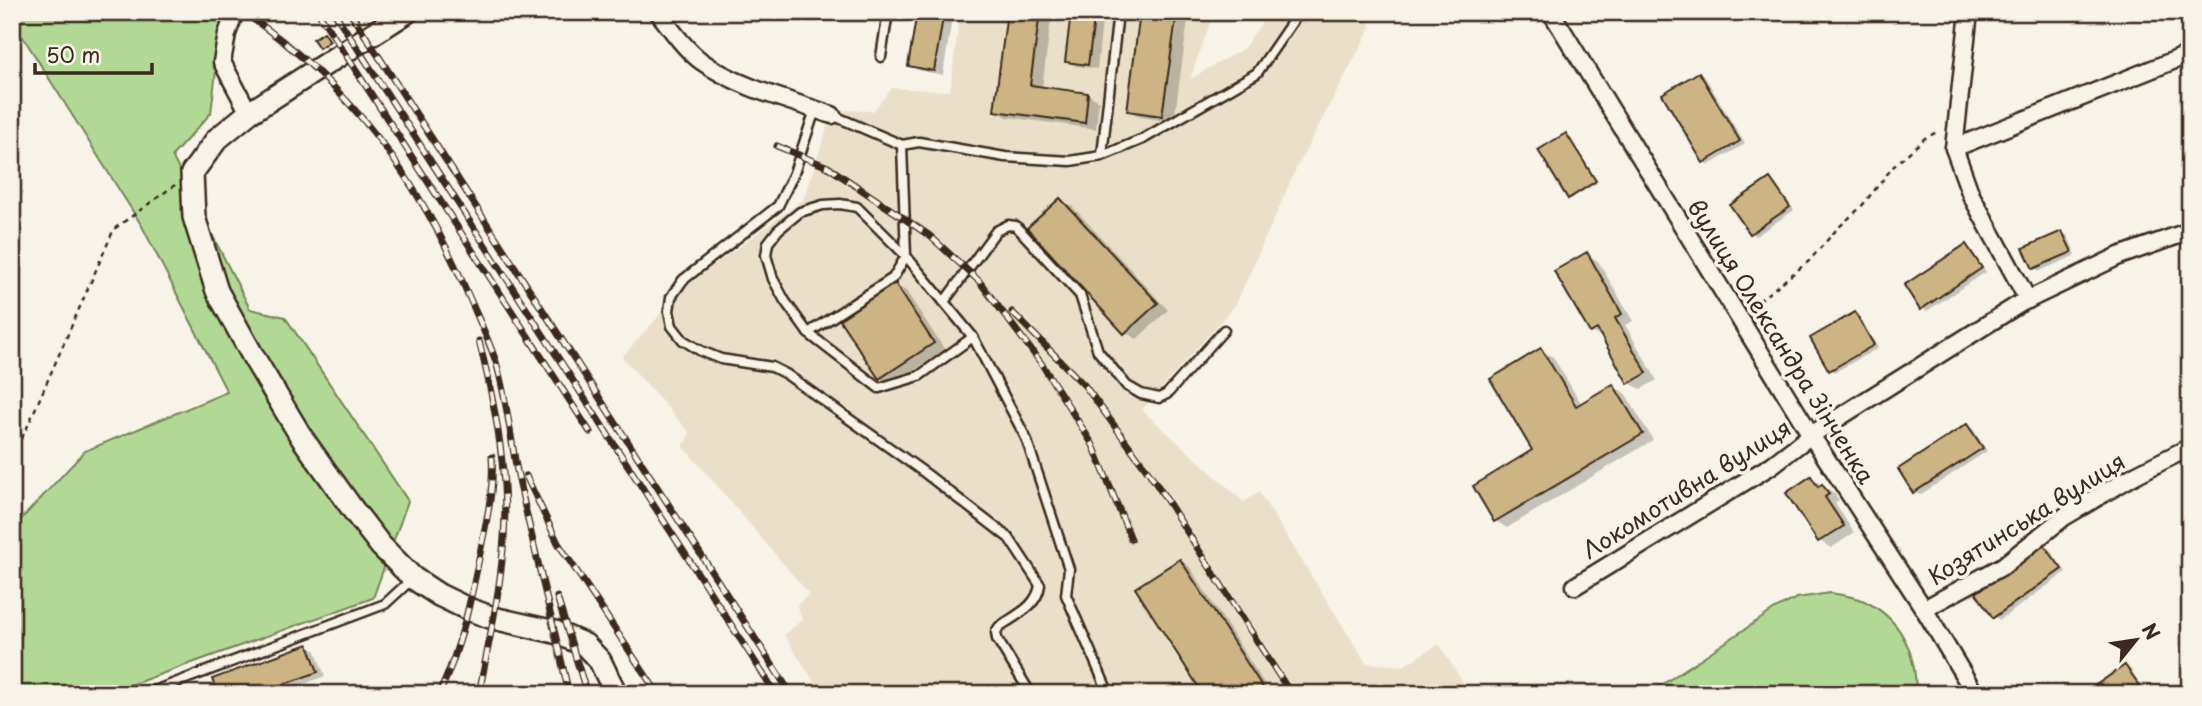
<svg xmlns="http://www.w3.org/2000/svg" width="2202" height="706" font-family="'Playpen Sans',sans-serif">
  <rect width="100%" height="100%" fill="#f7f3e8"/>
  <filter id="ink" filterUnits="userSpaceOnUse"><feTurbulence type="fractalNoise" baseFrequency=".0143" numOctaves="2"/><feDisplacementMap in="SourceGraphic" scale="14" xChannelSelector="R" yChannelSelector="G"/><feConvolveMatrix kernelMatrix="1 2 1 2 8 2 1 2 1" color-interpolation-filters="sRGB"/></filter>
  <g filter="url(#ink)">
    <path fill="#eae0ca" d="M960 12H1214L1190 79 1244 48 1269 12H1364L1371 27 1297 167 1236 304 1142 410 1244 502 1259 492 1366 663 1403 666 1439 644 1470 694H822L784 635 802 620 797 605 809 594 683 446 690 433 622 357 688 284 803 200 833 110 873 111 892 88 950 91Z"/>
    <g fill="#b1d995" stroke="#76825a" stroke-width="2">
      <path d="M12 12H223L211 113 172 156 250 309 285 317 408 501 373 598 122 688 123 694H12V529L85 451 227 392 142 226 23 37 12 33Z"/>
      <path d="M1830 593C1840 595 1852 596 1862 600 1902 618 1916 653 1916 694H1648L1775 609 1797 598Z"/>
    </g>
    <g fill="#0003">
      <path d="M918 12H953L943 75 918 70 909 65Z"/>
      <path d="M1009 12H1052L1042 88 1088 94 1099 101 1096 129 1007 117 996 110Z"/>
      <path d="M1073 12H1103L1097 69 1076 66 1067 62Z"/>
      <path d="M1142 12H1189L1174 122 1140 117 1128 110Z"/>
      <path d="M1699 74 1705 77 1745 144 1709 165 1704 162Z"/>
      <path d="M1566 135 1597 183 1571 199 1569 198Z"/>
      <path d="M1770 180 1775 183 1794 210 1756 236 1751 233Z"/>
      <path d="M1060 200 1072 206 1168 310 1137 339 1125 332Z"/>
      <path d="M2062 233 2068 236 2076 255 2040 271 2034 268Z"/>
      <path d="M1966 246 1971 249 1986 272 1927 311 1921 308Z"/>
      <path d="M1587 254 1598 261 1633 321 1625 325 1657 380 1641 389 1629 383 1603 338 1591 332Z"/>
      <path d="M895 285 906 291 945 350 892 385 880 378Z"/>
      <path d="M1855 314 1860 317 1878 348 1835 372 1830 369Z"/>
      <path d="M1541 350 1553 357 1582 405 1613 386 1625 393 1653 440 1507 528 1496 521 1475 487 1535 451Z"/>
      <path d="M1967 426 1973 429 1987 451 1920 495 1914 492Z"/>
      <path d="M1811 478 1834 493 1839 501 1835 503 1854 533 1831 548 1820 541 1788 493Z"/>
      <path d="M2044 547 2050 550 2066 572 2000 620 1994 616Z"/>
      <path d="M1180 561 1189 566 1271 694H1205Z"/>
      <path d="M307 646 316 651 325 676 278 694H219Z"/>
      <path d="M2125 667 2131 670 2144 690 2139 694H2087Z"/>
    </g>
    <g fill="#cdb484" stroke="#3b2a1e" stroke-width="2">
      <path d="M917 12H944L934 71 908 66Z"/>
      <path d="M1007 12H1040L1030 85 1088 93 1085 123 994 111Z"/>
      <path d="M1071 12H1095L1088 65 1065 62Z"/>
      <path d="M1140 12H1177L1162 116 1127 111Z"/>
      <path d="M324 32 330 41 319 48 313 39Z"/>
      <path d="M1699 72 1740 141 1703 163 1662 94Z"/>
      <path d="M1566 133 1596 181 1568 199 1538 150Z"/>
      <path d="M1770 178 1790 207 1750 234 1730 205Z"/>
      <path d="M1060 198 1158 303 1124 334 1027 228Z"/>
      <path d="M2062 231 2072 252 2033 269 2023 248Z"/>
      <path d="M1966 244 1982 268 1920 310 1904 285Z"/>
      <path d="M1587 252 1622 314 1615 318 1647 373 1628 384 1597 329 1590 333 1554 271Z"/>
      <path d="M895 283 934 343 879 379 839 319Z"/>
      <path d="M1855 312 1874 345 1829 371 1810 338Z"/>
      <path d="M1541 348 1576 406 1613 384 1643 434 1494 522 1473 486 1532 450 1490 379Z"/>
      <path d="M1967 424 1983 448 1913 493 1898 469Z"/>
      <path d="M1811 476 1818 487 1822 484 1829 494 1825 497 1844 526 1818 542 1786 493Z"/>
      <path d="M2044 545 2062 569 1993 618 1976 593Z"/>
      <path d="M1180 559 1267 694H1203L1135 588Z"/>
      <path d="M308 644 318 672 257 694H218L212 679Z"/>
      <path d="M2125 665 2140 686 2129 694H2083Z"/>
    </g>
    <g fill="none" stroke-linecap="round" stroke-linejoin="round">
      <defs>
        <g id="lane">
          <path d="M881 57 888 12"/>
          <path d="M815 110 794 173 778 206 683 280 671 297 669 311 672 326 683 340 701 351 721 359 772 367 786 374 925 473 1009 538 1040 585C1037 607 1016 615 999 627L996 632 997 639 1031 694"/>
          <path d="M832 115 902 145 919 142 1005 157 1070 161 1102 156 1143 139 1257 73 1299 12"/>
          <path d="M1102 155 1118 12"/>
          <path d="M944 302 996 231 1008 225 1016 226 1080 295 1098 351 1127 386 1141 394 1159 398 1167 394 1224 330"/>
          <path d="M808 333 893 278 906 256 902 145"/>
          <path d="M973 337 919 376 879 388 808 333 785 301 773 279 766 255 768 243 778 230 800 212 823 205 840 204 857 207 906 256 973 337 1026 438 1069 569 1066 595 1109 694"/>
          <path d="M146 694 385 604 411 580"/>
        </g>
        <g id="street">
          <path d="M235 12 227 34 222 62 249 113"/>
          <path d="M658 12C671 29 684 48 701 61 735 86 791 101 832 115"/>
          <path d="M1551 12 1811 435 1924 609 1975 694"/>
          <path d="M1969 12 1954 148 1971 195 2028 300"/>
          <path d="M1954 148 2190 54"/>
          <path d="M1575 586 1772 465 1811 435 2021 303 2119 256 2190 231"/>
          <path d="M1924 609 2003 566 2064 517 2135 475 2190 447"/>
        </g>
        <path id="secondary" d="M407 12 249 113 217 139 192 173 194 217 217 291 254 358 302 438 354 511 381 546 413 578 439 595 468 609 493 618 555 632 585 645 600 661 616 694"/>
      </defs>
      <use href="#lane" stroke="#3b2a1e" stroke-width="13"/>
      <use href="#street" stroke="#3b2a1e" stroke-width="21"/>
      <use href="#secondary" stroke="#3b2a1e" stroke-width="26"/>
      <g stroke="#3b2a1e" stroke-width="2.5" stroke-dasharray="5 5" stroke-linecap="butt">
        <path d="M1751 307 1809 261 1837 229 1861 207 1893 167 1925 138 1939 131"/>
        <path d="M12 456 26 430 114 229 175 185"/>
      </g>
      <use href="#lane" stroke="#f7f3e8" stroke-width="8"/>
      <use href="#street" stroke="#f7f3e8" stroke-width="16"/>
      <use href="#secondary" stroke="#f7f3e8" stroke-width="21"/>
      <defs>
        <g id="rail">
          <path d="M243 12C351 85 419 179 470 299 479 320 489 341 496 362 506 396 510 432 516 466 532 542 552 618 569 694"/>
          <path d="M318 12 590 432"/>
          <path d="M334 12 776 694"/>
          <path d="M350 12 791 694"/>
          <path d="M777 146 828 167 905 219 930 236 979 281 1041 363 1093 445 1131 539"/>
          <path d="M1012 312 1085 386 1150 474 1291 694"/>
          <path d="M479 341C496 408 510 481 503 550 499 598 488 646 479 694"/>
          <path d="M526 476 558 543 658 694"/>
          <path d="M557 597 587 694"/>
          <path d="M439 694C462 646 472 595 482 543 488 515 494 485 492 457"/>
        </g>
      </defs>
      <use href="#rail" stroke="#3b2a1e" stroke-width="7"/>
      <use href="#rail" stroke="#f7f3e8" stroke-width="4.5" stroke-dasharray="13" stroke-linecap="butt"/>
    </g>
  </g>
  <g text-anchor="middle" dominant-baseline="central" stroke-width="7" stroke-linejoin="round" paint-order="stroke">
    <g font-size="23" fill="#3b2a1e" stroke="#f7f3e8">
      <text transform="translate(1782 341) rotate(58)">вулиця Олександра Зінченка</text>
      <text transform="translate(1686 488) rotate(-32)">Локомотивна вулиця</text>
      <text transform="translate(2026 518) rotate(-32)">Козятинська вулиця</text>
    </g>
  </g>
  <rect width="2202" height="706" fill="none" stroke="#f7f3e8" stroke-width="42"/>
  <rect x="21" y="21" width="2160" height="664" fill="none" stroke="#3b2a1e" stroke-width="2.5" filter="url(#ink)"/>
  <g transform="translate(2136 640) rotate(60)" stroke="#f7f3e8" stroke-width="5" paint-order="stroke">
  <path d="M0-5L12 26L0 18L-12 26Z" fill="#3b2a1e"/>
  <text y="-10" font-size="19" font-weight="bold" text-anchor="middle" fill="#3b2a1e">N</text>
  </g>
  <path d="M35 63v10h117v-10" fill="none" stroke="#3b2a1e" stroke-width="3.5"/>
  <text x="46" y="63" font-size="21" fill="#3b2a1e" stroke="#f7f3e8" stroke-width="5" paint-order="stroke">50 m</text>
</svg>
